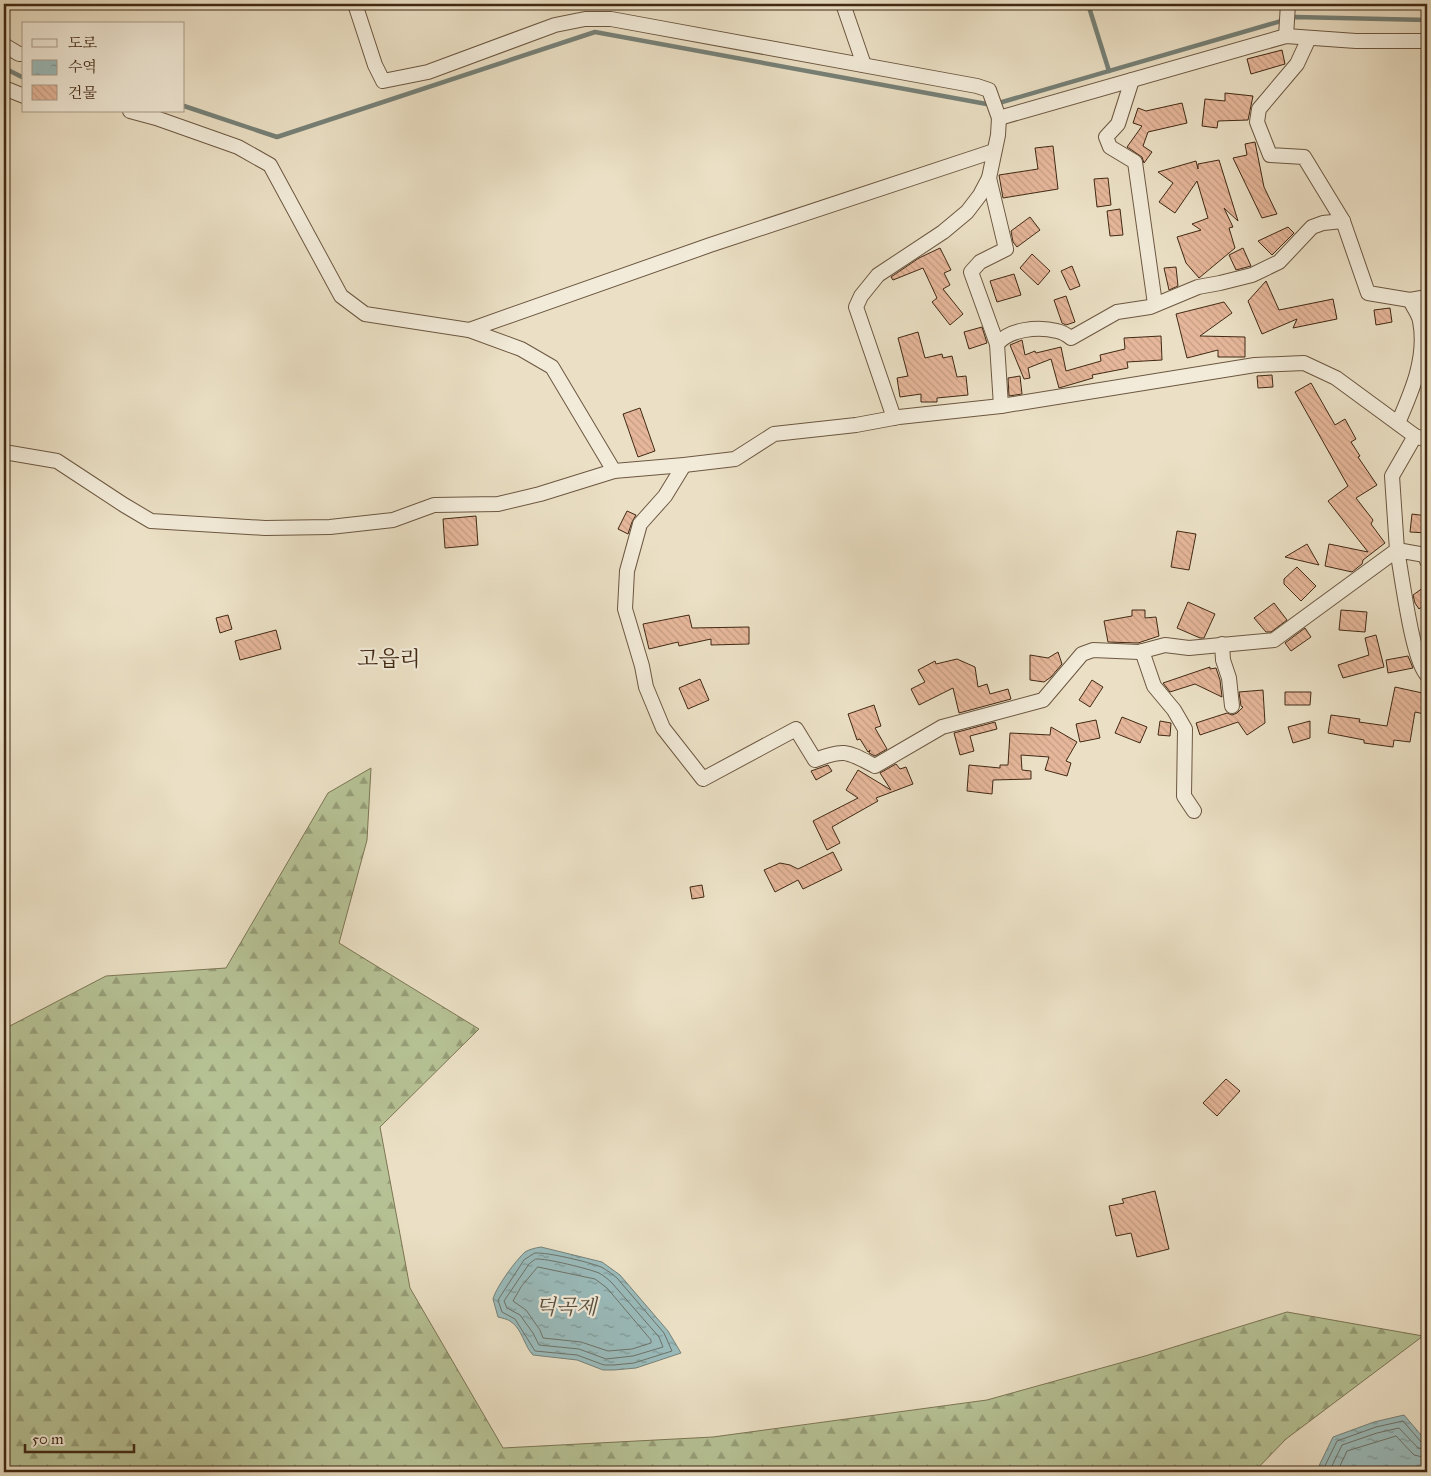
<svg xmlns="http://www.w3.org/2000/svg" width="1431" height="1476" font-family="'IM FELL Great Primer','Noto Serif KR',serif">
  <defs>
    <pattern id="forest-firs" width="22" height="20" patternUnits="userSpaceOnUse" patternTransform="scale(1.25)"><rect width="22" height="20" fill="#b6c295"/><path d="M5 1l3.5 6h-7zM16 11l3.5 6h-7z" fill="#969e78"/></pattern>
    <pattern id="water-ripples" width="26" height="14" patternUnits="userSpaceOnUse" patternTransform="scale(1.25)"><rect width="26" height="14" fill="#9abbbb"/><path d="M2 4q2-2 4 0t4 0M15 11q2-2 4 0t4 0" fill="none" stroke="#7f9897"/></pattern>
    <pattern id="building-back-hatch" width="6" height="6" patternUnits="userSpaceOnUse" patternTransform="scale(1.25)"><rect width="6" height="6" fill="#e6b79a"/><path d="M-1 5l2 2M0 0l6 6M5-1l2 2" fill="none" stroke="#c69d84"/></pattern>
  </defs>
  <rect width="100%" height="100%" fill="#ebe0c5"/>
  <filter id="stains"><feTurbulence type="fractalNoise" baseFrequency=".004" numOctaves="4"/><feColorMatrix values="0 0 0 0 .2 0 0 0 0 .09 0 0 0 0 .02 0 0 0 .5 -.17"/></filter>
  <radialGradient id="worn" r=".72"><stop offset=".6" stop-color="#630" stop-opacity="0"/><stop offset="1" stop-color="#630" stop-opacity=".3"/></radialGradient>
  <path fill="url(#forest-firs)" stroke="#7c7654" d="M371 768 367 840 339 943 479 1029 380 1127 410 1288 503 1448 713 1437 987 1400 1145 1356 1287 1312 1423 1336 1286 1439 1254 1472H4V1029L106 976 226 968 328 793Z"/>
  <g fill="url(#water-ripples)" stroke="#768178">
    <path d="M541 1247 602 1262 620 1275 668 1331 681 1353 636 1368 614 1370H603L577 1360 533 1355C524 1346 522 1328 510 1321 507 1319 502 1318 498 1317L493 1299C496 1287 516 1260 525 1252 530 1249 535 1248 541 1247Z"/>
    <path d="M1404 1415 1427 1442V1472H1316L1333 1437 1374 1422Z"/>
  </g>
  <g fill="none" stroke-linecap="round" stroke-linejoin="round">
    <g stroke="#6e7268" stroke-width="1">
      <path d="M535 1253C547 1252 589 1262 601 1267 607 1270 612 1274 617 1278L664 1333 672 1351 634 1363 614 1365H604L577 1355 535 1351 515 1319 502 1312 498 1300 524 1260Z"/>
      <path d="M536 1259C546 1258 589 1269 599 1273 604 1276 608 1279 612 1283L659 1337 663 1347 633 1356 606 1359 579 1349 539 1345 533 1333 520 1315 507 1308 504 1301 529 1264Z"/>
      <path d="M538 1267 595 1279 607 1288 651 1340V1343L632 1349 608 1351 581 1342 543 1338 540 1330 526 1310 513 1301 521 1287Z"/>
      <path d="M1322 1472 1337 1441 1376 1427 1403 1421 1422 1443 1427 1445"/>
      <path d="M1329 1472 1342 1445 1377 1433 1399 1428 1418 1448 1427 1451"/>
      <path d="M1337 1472 1347 1451 1396 1436 1414 1455 1427 1458"/>
    </g>
    <g stroke="#768178" stroke-width="4.5">
      <path d="M1088 4 1109 71"/>
      <path d="M4 68 24 78"/>
      <path d="M184 106 277 137 595 32 992 105 1295 17 1427 20"/>
    </g>
  </g>
  <g fill="url(#building-back-hatch)" stroke="#412914">
    <path d="M1282 50 1285 64 1251 74 1247 59Z"/>
    <path d="M1225 93 1253 96 1248 120 1218 121 1217 128 1202 126 1205 99 1225 101Z"/>
    <path d="M1182 103 1187 123 1148 132 1143 146 1152 152 1144 163 1142 157 1127 147 1142 126 1133 123 1138 108 1146 111Z"/>
    <path d="M1255 142 1264 187 1277 214 1262 218 1233 158 1247 155 1245 144Z"/>
    <path d="M1053 146 1058 189 1003 198 999 175 1038 169 1035 148Z"/>
    <path d="M1219 160 1238 221 1224 208 1233 227 1229 228 1235 248 1199 278 1186 263 1177 237 1201 230 1192 224 1208 218 1197 181 1175 213 1159 202 1173 183 1158 172 1196 161 1198 169V164Z"/>
    <path d="M1108 178 1111 205 1097 207 1094 179Z"/>
    <path d="M1120 209 1123 235 1110 236 1107 211Z"/>
    <path d="M1030 217 1040 230 1017 247 1013 242 1011 231Z"/>
    <path d="M1288 227 1294 233 1272 255 1258 241Z"/>
    <path d="M940 248 951 270 944 273 950 285 943 289 963 314 950 325 932 302 937 298 923 268 893 280 891 277 919 258Z"/>
    <path d="M1243 248 1251 266 1236 270 1229 255Z"/>
    <path d="M1032 254 1050 271 1038 285 1020 268Z"/>
    <path d="M1072 266 1080 286 1070 290 1061 271Z"/>
    <path d="M1176 267 1178 286 1169 290 1164 268Z"/>
    <path d="M1014 274 1021 295 997 302 990 281Z"/>
    <path d="M1266 281 1279 310 1333 299 1337 319 1293 328 1297 319 1262 334 1248 301Z"/>
    <path d="M1066 296 1075 322 1066 325 1062 323 1054 300Z"/>
    <path d="M1224 302 1232 313 1200 336 1245 337V357H1218V350L1187 358 1176 314Z"/>
    <path d="M1390 308 1392 322 1376 325 1374 310Z"/>
    <path d="M982 327 987 343 969 349 964 332Z"/>
    <path d="M918 332 925 358 942 354 943 358 952 356 957 377 966 376 968 395 937 398V402H921V394L900 397 897 378 908 376 898 338Z"/>
    <path d="M1161 336 1162 360 1127 362 1128 368 1092 375 1093 378 1059 388 1051 359 1028 368 1030 378 1024 379 1010 345 1022 340 1025 355 1035 351 1036 353 1061 347 1066 371 1101 361 1100 355 1125 349 1124 338Z"/>
    <path d="M1272 375 1273 387 1258 388 1257 376Z"/>
    <path d="M1020 376 1022 394 1009 396 1008 378Z"/>
    <path d="M1311 383 1335 425 1345 419 1356 439 1351 442 1360 456 1358 457 1377 485 1356 498 1373 520 1371 524 1385 543 1363 560 1362 564 1352 572 1325 566 1329 544 1368 552 1328 501 1348 486 1295 392Z"/>
    <path d="M640 408 655 451 638 457 623 414Z"/>
    <path d="M627 511 636 515 632 522 628 534 618 529Z"/>
    <path d="M1412 514 1427 516V533L1410 532Z"/>
    <path d="M476 516 478 545 445 548 443 519Z"/>
    <path d="M1177 531 1196 534 1189 570 1171 567Z"/>
    <path d="M1307 544 1319 565 1285 557Z"/>
    <path d="M1297 567 1316 586 1301 601 1284 584V579Z"/>
    <path d="M1427 585V603L1419 609 1415 603 1413 595Z"/>
    <path d="M1188 602 1215 614 1204 638H1200L1177 628Z"/>
    <path d="M1274 603 1287 620 1271 632H1266L1254 618Z"/>
    <path d="M1132 610H1145V618L1156 617 1159 636 1138 643 1108 642 1104 621 1132 616Z"/>
    <path d="M1341 610 1367 612 1365 632 1339 630Z"/>
    <path d="M228 615 232 629 220 633 216 618Z"/>
    <path d="M689 615 692 628 749 627V644L711 645V639L679 646 678 642 649 649 643 624Z"/>
    <path d="M1305 628 1311 637 1291 651 1285 643Z"/>
    <path d="M276 630 281 649 240 660 235 641Z"/>
    <path d="M1376 635 1384 667 1343 678 1338 665 1369 655 1365 638Z"/>
    <path d="M1058 652 1062 664 1051 677 1044 682 1030 680V655L1048 658Z"/>
    <path d="M1408 656 1413 668 1388 673 1386 660Z"/>
    <path d="M957 659 975 667 978 687 987 684 990 694 1008 689 1011 699 959 713 953 688 919 705 911 689 925 682 918 670 935 661 936 664Z"/>
    <path d="M1210 667V669L1216 668 1220 680 1222 697 1195 684 1170 692 1163 683Z"/>
    <path d="M700 679 709 700 688 709 679 688Z"/>
    <path d="M1092 680 1103 687 1090 707 1079 700Z"/>
    <path d="M1395 687 1427 694 1424 714 1415 712 1410 742 1394 740 1393 747 1364 743V740L1328 733 1331 715 1360 719 1359 722 1387 726Z"/>
    <path d="M1263 690 1265 723 1247 735 1238 722 1200 735 1196 723 1227 713 1232 715 1237 713 1243 707 1241 706 1239 692Z"/>
    <path d="M1285 692H1311L1310 705H1285Z"/>
    <path d="M874 705 881 726 875 728 887 749 875 756 869 753 870 750 868 752 860 739 857 740 848 714Z"/>
    <path d="M1122 717 1147 727 1140 743 1115 733Z"/>
    <path d="M1096 720 1100 738 1080 742 1076 724Z"/>
    <path d="M1160 721 1171 723 1170 736 1158 735Z"/>
    <path d="M1310 721V738L1293 743 1288 727Z"/>
    <path d="M995 722 997 729 970 736 974 751 960 755 954 733Z"/>
    <path d="M1051 727 1077 742 1066 761 1071 763 1067 776 1045 770 1049 757 1021 755 1022 770 1031 771V779L993 780 992 794 967 791 969 765 1000 768V765H1008L1010 733 1050 735Z"/>
    <path d="M896 764 900 769 906 767 913 784 876 798 878 801 832 827 840 843 827 850 813 821 858 798 846 790 858 770 891 790 880 773Z"/>
    <path d="M828 765 832 771 816 780 811 771Z"/>
    <path d="M833 852 842 870 803 889 798 880 775 892 764 870 780 863 790 865 798 869Z"/>
    <path d="M702 885 704 897 692 899 690 887Z"/>
    <path d="M1226 1079 1240 1091 1217 1116 1203 1103Z"/>
    <path d="M1155 1191 1169 1249 1137 1257 1131 1233 1116 1236 1109 1206 1124 1203 1122 1199Z"/>
  </g>
  <g fill="none" stroke-linecap="round" stroke-linejoin="round">
    <defs>
      <g id="minor">
        <path d="M355 4 375 65 383 81 428 72 555 25 585 19H611L977 86 989 90 999 118 998 135 989 178 980 195 967 212 943 232 878 275 861 296 856 307 894 418"/>
        <path d="M843 4 864 65"/>
        <path d="M1286 36 1288 4"/>
        <path d="M1309 38 1297 64 1259 109 1257 122 1270 155 1304 157 1343 221 1368 293 1410 300"/>
        <path d="M4 45 19 54H24"/>
        <path d="M1132 80 1118 124 1106 137 1110 147 1135 162 1155 304"/>
        <path d="M4 88 24 96"/>
        <path d="M130 111 156 118 238 147 270 165 341 296 365 314 469 330 521 349 552 367 614 471 684 465 735 459 774 434 856 425 899 417 1001 406 1255 365 1304 363 1336 378 1415 436 1427 440"/>
        <path d="M999 118 1286 36 1356 41H1427"/>
        <path d="M989 178 1006 249 980 262 971 272 997 344"/>
        <path d="M469 330 710 245 994 151"/>
        <path d="M1001 406 997 344C1010 329 1038 326 1057 331 1062 332 1067 335 1071 338L1117 312 1150 307 1198 287 1220 283 1252 275 1279 262 1312 227 1323 223 1343 221"/>
        <path d="M1398 423C1412 391 1427 357 1420 321 1419 314 1413 307 1410 300L1427 297"/>
        <path d="M4 452 57 461 124 505 151 521 265 528 330 527 393 520 434 505 498 504 540 494 614 471"/>
        <path d="M684 465 665 496 640 524 627 571 625 609 642 666 646 687 663 728 703 779 796 729 815 760C845 748 848 752 875 766L942 727 1043 700 1082 654 1093 650 1139 652 1165 645 1189 648 1274 640 1397 550 1392 476 1415 436"/>
        <path d="M1427 561 1425 555 1397 550C1402 575 1412 660 1427 675"/>
        <path d="M1222 644 1223 660 1229 678 1232 706"/>
        <path d="M1142 651 1154 686 1174 710 1185 729 1184 796 1194 811"/>
      </g>
    </defs>
    <use href="#minor" stroke="#6c5740" stroke-width="16"/>
    <use href="#minor" stroke="#f2ebd9" stroke-width="14"/>
  </g>
  <g text-anchor="middle" dominant-baseline="central" stroke-width="4.5" stroke-linejoin="round" paint-order="stroke">
    <g font-size="21" font-style="italic" fill="#574e3e" stroke="#f2ebd9">
      <text x="566" y="1307">덕곡제</text>
    </g>
    <g font-size="22" fill="#412914" stroke="#f2ebd9">
      <text x="389" y="658">고읍리</text>
    </g>
  </g>
  <rect width="1431" height="1476" fill="none" stroke="#ebe0c5" stroke-width="20"/>
  <rect x="5" y="5" width="1421" height="1466" fill="none" stroke="#412914" stroke-width="2.5"/>
  <rect x="10" y="10" width="1411" height="1456" fill="none" stroke="#412914"/>
  <rect x="22" y="22" width="162" height="90" fill="#f2ebd9" stroke="#ab9d8a"/>
  <rect x="32" y="39" width="25" height="8" fill="#f2ebd9" stroke="#ab9d8a"/>
  <text x="68" y="48" font-size="15" fill="#412914">도로</text>
  <rect x="32" y="60" width="25" height="15" fill="url(#water-ripples)" stroke="#ab9d8a"/>
  <text x="68" y="72" font-size="15" fill="#412914">수역</text>
  <rect x="32" y="85" width="25" height="15" fill="url(#building-back-hatch)" stroke="#ab9d8a"/>
  <text x="68" y="98" font-size="15" fill="#412914">건물</text>
  <path d="M25 1444v8h109v-8" fill="none" stroke="#412914" stroke-width="2.5"/>
  <text x="32" y="1444" font-size="15" fill="#412914" stroke="#f2ebd9" stroke-width="4" paint-order="stroke">50 m</text>
  <rect width="100%" height="100%" filter="url(#stains)"/>
  <rect width="100%" height="100%" fill="url(#worn)"/>
</svg>
